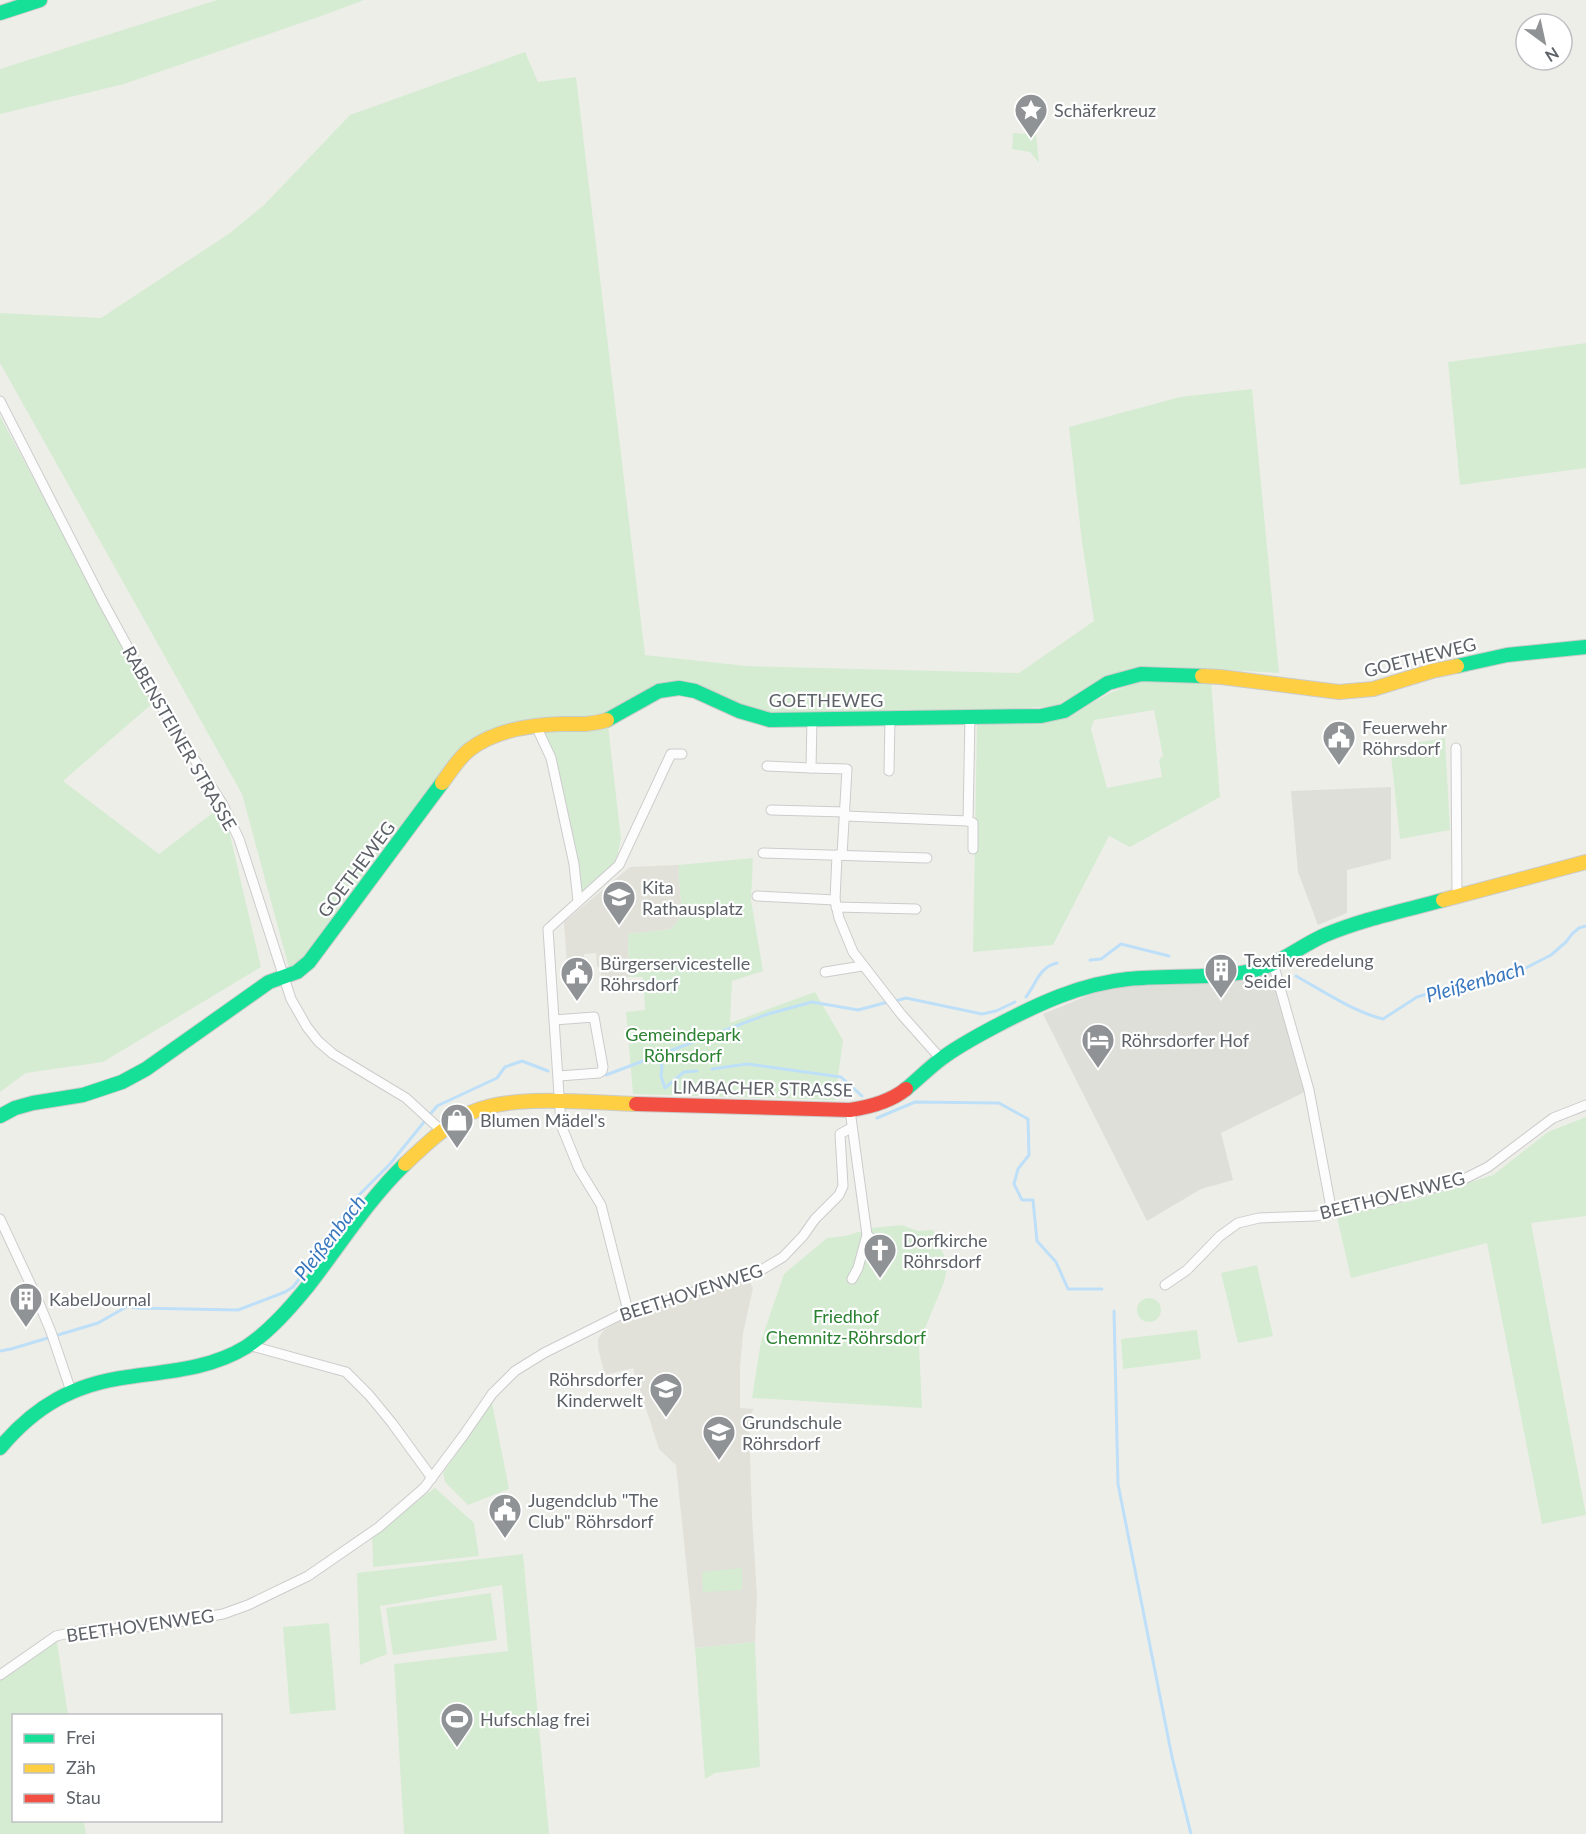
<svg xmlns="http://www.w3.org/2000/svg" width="1586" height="1834" font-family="Lato,sans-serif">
  <rect width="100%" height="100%" fill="#eeeee9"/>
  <g fill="#dfdfda">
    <path d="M1391 787V859L1347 870V913L1318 925 1298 872 1291 791Z"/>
    <path d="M1273 963 1309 1090 1221 1133 1233 1180 1201 1189 1147 1221 1043 1014 1128 979Z"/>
  </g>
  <g fill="#e1e0d9">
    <path d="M678 865 682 915 671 929 628 934 629 977 601 980V967H597L596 953 584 954V961L567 964 564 922 630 867Z"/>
    <path d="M749 1281 753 1288 743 1333 740 1367V1408L754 1409 751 1413 749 1424 752 1517 757 1595 755 1642 695 1648 676 1465 659 1449 633 1368 605 1375 598 1348V1339L604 1330 629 1316Z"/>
  </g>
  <g fill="#d5ecd3" fill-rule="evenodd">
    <path d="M217 0H364L324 15 124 84 0 114V69Z"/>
    <path d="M525 52 538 82 576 77 645 655 747 666 1019 673 1094 621 1082 542 1069 427 1180 397 1252 389 1279 673 1151 666 1101 681 1059 706 991 710 758 713 660 686 597 718 494 731 468 741 304 960 289 968 242 794 0 363V313L101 318 230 233 264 205 350 115Z"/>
    <path d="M1034 114 1039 163 1030 152 1012 149 1013 133 1028 134Z"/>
    <path d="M1586 343V468L1460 485 1448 362Z"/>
    <path d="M0 416 153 703 63 781 159 854 223 805 261 967 103 1062 26 1073 0 1092Z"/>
    <path d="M1142 680 1211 681 1220 797 1130 847 1109 836 1053 945 973 952 977 722H1047L1077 711 1110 693ZM1154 710 1163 756 1159 760 1162 777 1107 788 1091 729 1094 720Z"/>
    <path d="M608 725 621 839 616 862 582 893 555 759 545 732Z"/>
    <path d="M1445 738 1450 830 1400 839 1390 747Z"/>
    <path d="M753 858 751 900 763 971 732 981 730 1023 815 992 843 1040 835 1100 633 1094 626 1012 645 1010 643 977H629L628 934 671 929 682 915 678 865Z"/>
    <path d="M1586 1117V1216L1531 1223 1586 1515 1542 1524 1487 1243 1351 1278 1336 1213 1411 1201 1493 1175 1548 1132Z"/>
    <path d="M902 1225 918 1231 933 1230 948 1264 944 1282 919 1343 922 1408 752 1398 761 1341 784 1274 827 1238 845 1236 872 1228Z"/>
    <path d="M1257 1265 1273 1336 1238 1343 1221 1273Z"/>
    <circle cx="1149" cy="1310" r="12"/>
    <path d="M1197 1330 1201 1359 1123 1369 1121 1339Z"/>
    <path d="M492 1403 509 1489 468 1505 445 1482 443 1473Z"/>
    <path d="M435 1488 474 1523 479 1556 373 1567 372 1532Z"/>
    <path d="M523 1554 549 1834H404L394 1664 508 1651 502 1585 380 1606 387 1654 360 1665 357 1573Z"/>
    <path d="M742 1568V1590L703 1592 702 1572Z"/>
    <path d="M491 1593 497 1640 393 1655 386 1608Z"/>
    <path d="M329 1623 336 1710 290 1714 283 1627Z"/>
    <path d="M56 1636 68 1715 14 1716V1820L84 1821 86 1834H0V1675Z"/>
    <path d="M755 1642 760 1767 715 1773 705 1779 695 1648Z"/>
  </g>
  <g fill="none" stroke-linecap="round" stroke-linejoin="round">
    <g stroke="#bedff8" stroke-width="3">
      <path d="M1090 960 1101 959 1121 944 1169 956"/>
      <path d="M1296 976C1323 991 1354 1012 1383 1019L1417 997 1450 987 1482 984 1520 971 1551 955 1566 942 1572 934 1579 928 1586 926"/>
      <path d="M1026 997C1036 984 1039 967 1057 963"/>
      <path d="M895 1001 906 998 982 1014 996 1011 1015 1002"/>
      <path d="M655 1056 662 1066 661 1076 665 1088 684 1072 697 1071"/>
      <path d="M712 1069 747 1064 841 1077 862 1096"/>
      <path d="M606 1075 768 1014 812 1002 858 1010 888 1002"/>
      <path d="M877 1118 915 1102 999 1103 1028 1119 1029 1155 1018 1169 1014 1184 1022 1200H1033L1037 1241 1056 1262 1068 1289H1102"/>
      <path d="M1114 1311 1118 1484 1172 1757 1191 1834"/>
      <path d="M0 1351 11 1349 98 1323 128 1306 136 1308 238 1310 285 1292 293 1287 321 1251 351 1203 390 1164 437 1106 497 1078 505 1067 522 1061 548 1071"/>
    </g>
    <defs>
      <g id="street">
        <path d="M0 401 102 600 151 690 223 805 239 839 291 999 307 1027 318 1041 333 1054 406 1098 443 1132"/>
        <path d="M970 716 968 821 973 823V849"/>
        <path d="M812 719 811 768 847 769 842 855"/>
        <path d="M536 726 551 758 574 864 578 901"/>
        <path d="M1456 748 1457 897"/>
        <path d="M767 766 811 768"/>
        <path d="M889 771 890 718"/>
        <path d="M771 810 845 812"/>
        <path d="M845 816 968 821"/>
        <path d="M763 853 927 858"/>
        <path d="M837 855 835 900 839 918 853 952 901 1014 941 1059"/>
        <path d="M757 896 835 900"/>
        <path d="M836 907 916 909"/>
        <path d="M1273 963 1309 1090 1332 1213"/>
        <path d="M825 972 862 966"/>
        <path d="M554 1020 594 1017 603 1067 602 1071 599 1073 559 1076"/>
        <path d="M850 1110 867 1235 858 1268 852 1279"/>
        <path d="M0 1219 37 1298 51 1332 71 1391"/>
        <path d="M867 1235 889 1252"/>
        <path d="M1165 1285 1187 1270 1220 1236 1238 1223 1259 1218 1316 1216 1389 1200 1462 1180 1488 1167 1553 1118 1586 1105"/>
        <path d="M628 1311 601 1205 579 1169 561 1125 548 929 619 865 671 754H682"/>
        <path d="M248 1345 346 1372 369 1395 392 1423 432 1478"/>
        <path d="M0 1675 56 1636 83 1630 155 1626 223 1614 248 1605 308 1576 379 1527 424 1488 463 1436 492 1394 515 1371 544 1353 628 1311 665 1301 758 1272 783 1257 803 1236 815 1219 839 1195 843 1186 840 1134 851 1128"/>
      </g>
      <g id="fast">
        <path d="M0 13 40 0"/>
        <path d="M1457 666 1507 655 1586 647"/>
        <path d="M607 720 659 691 679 688 695 691 739 711 770 720 1041 716 1064 711 1108 683 1141 674 1202 676"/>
        <path d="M906 1089C918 1079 929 1068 941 1059 958 1046 977 1036 996 1026 1038 1004 1080 984 1128 979 1168 975 1211 979 1251 971 1277 966 1300 946 1325 935 1363 919 1403 911 1443 900"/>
        <path d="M0 1116 15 1108 33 1103 83 1095 122 1082 146 1069 269 982 297 972 309 962 442 783"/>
        <path d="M0 1448C35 1406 74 1384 128 1377 169 1371 210 1369 246 1347 270 1331 290 1308 308 1286 340 1245 367 1201 405 1164"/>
      </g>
      <g id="slow">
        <path d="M1202 676 1221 677 1339 692 1373 689 1432 671 1457 666"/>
        <path d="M442 783C451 771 458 759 469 750 494 730 530 725 561 724 577 724 592 725 607 720"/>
        <path d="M1443 900 1586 862"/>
        <path d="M405 1164C424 1146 446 1125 470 1113 513 1093 589 1103 636 1104"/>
      </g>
      <path id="jam" d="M636 1104 850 1110C870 1107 890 1102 906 1089"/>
    </defs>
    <use href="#street" stroke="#cbcccb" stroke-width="11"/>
    <use href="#fast" stroke="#c9cbca" stroke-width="16"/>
    <use href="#slow" stroke="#c9cbca" stroke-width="16"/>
    <use href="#jam" stroke="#c9cbca" stroke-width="16"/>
    <use href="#street" stroke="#fcfcfc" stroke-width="9"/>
    <use href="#fast" stroke="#16e098" stroke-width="14"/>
    <use href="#slow" stroke="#ffcf43" stroke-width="14"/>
    <use href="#jam" stroke="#f24e42" stroke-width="14"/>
  </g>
  <defs>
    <symbol id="sight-pin" viewBox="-11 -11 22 30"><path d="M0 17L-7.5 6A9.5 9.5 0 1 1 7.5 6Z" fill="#909395" stroke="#fff"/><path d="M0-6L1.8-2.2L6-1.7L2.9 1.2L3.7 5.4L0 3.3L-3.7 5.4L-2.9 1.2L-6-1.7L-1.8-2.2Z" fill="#fff"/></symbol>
    <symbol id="civic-pin" viewBox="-11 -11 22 30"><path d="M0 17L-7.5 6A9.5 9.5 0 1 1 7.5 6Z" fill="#909395" stroke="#fff"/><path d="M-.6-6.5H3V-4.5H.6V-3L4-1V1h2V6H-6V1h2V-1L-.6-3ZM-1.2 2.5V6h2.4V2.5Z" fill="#fff"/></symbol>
    <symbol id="school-pin" viewBox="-11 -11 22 30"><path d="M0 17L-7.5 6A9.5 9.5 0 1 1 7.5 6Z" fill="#909395" stroke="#fff"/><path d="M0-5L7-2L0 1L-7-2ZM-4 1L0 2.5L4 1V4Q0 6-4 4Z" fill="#fff"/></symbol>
    <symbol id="building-pin" viewBox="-11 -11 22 30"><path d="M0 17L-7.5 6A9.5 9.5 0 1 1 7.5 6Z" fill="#909395" stroke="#fff"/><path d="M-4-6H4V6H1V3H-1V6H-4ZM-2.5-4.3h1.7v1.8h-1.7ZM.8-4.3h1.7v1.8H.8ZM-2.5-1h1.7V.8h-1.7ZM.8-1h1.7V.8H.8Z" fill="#fff"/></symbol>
    <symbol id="hotel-pin" viewBox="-11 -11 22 30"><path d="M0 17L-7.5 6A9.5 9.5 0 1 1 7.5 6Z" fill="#909395" stroke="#fff"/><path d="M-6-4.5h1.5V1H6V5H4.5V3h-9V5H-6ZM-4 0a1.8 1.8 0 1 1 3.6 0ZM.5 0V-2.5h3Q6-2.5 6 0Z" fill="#fff"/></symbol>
    <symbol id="shop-pin" viewBox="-11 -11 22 30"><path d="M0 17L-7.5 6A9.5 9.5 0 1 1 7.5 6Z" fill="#909395" stroke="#fff"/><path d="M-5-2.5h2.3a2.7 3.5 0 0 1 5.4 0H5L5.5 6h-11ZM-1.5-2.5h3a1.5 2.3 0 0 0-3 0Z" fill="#fff"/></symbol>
    <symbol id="church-pin" viewBox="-11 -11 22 30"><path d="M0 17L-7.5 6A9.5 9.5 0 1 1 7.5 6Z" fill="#909395" stroke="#fff"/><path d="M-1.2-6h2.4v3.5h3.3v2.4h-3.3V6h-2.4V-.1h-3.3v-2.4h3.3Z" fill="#fff"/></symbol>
    <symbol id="stadium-pin" viewBox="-11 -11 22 30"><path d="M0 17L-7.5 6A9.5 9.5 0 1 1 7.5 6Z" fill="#909395" stroke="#fff"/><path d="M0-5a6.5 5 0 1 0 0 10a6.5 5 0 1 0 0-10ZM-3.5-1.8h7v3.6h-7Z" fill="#fff"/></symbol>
  </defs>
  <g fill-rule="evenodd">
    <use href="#sight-pin" x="1012" y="91" width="38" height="52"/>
    <use href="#civic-pin" x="1320" y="718" width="38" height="52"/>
    <use href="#school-pin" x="600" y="878" width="38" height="52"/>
    <use href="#building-pin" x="1202" y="951" width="38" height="52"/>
    <use href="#civic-pin" x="558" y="954" width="38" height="52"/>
    <use href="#hotel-pin" x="1079" y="1021" width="38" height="52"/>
    <use href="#shop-pin" x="438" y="1101" width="38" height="52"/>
    <use href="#church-pin" x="861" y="1231" width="38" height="52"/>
    <use href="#building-pin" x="7" y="1280" width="38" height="52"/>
    <use href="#school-pin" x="647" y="1370" width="38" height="52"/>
    <use href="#school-pin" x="700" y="1413" width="38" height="52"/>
    <use href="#civic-pin" x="486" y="1491" width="38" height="52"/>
    <use href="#stadium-pin" x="438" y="1700" width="38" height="52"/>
  </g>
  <g text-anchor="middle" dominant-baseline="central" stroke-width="4.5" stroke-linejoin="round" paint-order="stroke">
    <g font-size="18" fill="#5d6268" stroke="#fff" text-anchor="start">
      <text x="1054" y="110">Schäferkreuz</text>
      <text x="1362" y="727">Feuerwehr<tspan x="1362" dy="21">Röhrsdorf</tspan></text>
      <text x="642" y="887">Kita<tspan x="642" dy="21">Rathausplatz</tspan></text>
      <text x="1244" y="960">Textilveredelung<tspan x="1244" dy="21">Seidel</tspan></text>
      <text x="600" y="963">Bürgerservicestelle<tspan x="600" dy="21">Röhrsdorf</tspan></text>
      <text x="1121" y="1040">Röhrsdorfer Hof</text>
      <text x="480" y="1120">Blumen Mädel's</text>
      <text x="903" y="1240">Dorfkirche<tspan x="903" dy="21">Röhrsdorf</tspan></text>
      <text x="49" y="1299">KabelJournal</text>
      <text x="643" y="1379" text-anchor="end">Röhrsdorfer<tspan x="643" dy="21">Kinderwelt</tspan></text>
      <text x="742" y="1422">Grundschule<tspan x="742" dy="21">Röhrsdorf</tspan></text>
      <text x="528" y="1500">Jugendclub "The<tspan x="528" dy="21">Club" Röhrsdorf</tspan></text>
      <text x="480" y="1719">Hufschlag frei</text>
    </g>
    <g font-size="18" fill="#5d6268" stroke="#fff">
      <text transform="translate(1420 657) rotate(-14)">GOETHEWEG</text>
      <text x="826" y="700">GOETHEWEG</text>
      <text transform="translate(180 738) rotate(60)">RABENSTEINER STRASSE</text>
      <text transform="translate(356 869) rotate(-53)">GOETHEWEG</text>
      <text transform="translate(763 1088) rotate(1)">LIMBACHER STRASSE</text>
      <text transform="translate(1392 1195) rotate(-14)">BEETHOVENWEG</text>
      <text transform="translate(691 1292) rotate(-18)">BEETHOVENWEG</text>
      <text transform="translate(140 1625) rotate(-8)">BEETHOVENWEG</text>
    </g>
    <g font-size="18" fill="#2a8130" stroke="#fff">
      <text x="683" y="1034">Gemeindepark<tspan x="683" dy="21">Röhrsdorf</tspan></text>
      <text x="846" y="1316">Friedhof<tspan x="846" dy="21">Chemnitz-Röhrsdorf</tspan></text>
    </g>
    <g font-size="20" font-style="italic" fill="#3977be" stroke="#fff">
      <text transform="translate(1475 981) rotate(-16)">Pleißenbach</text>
      <text transform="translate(329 1237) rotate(-52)">Pleißenbach</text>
    </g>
  </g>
  <rect x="12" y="1714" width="210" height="108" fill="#ffffff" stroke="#bec0c3" stroke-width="1.5"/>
  <rect x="24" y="1734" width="30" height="9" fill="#16e098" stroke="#bec0c3" stroke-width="1.5"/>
  <text x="66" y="1744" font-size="18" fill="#5d6268">Frei</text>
  <rect x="24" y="1764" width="30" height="9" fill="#ffcf43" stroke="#bec0c3" stroke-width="1.5"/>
  <text x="66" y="1774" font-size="18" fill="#5d6268">Zäh</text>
  <rect x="24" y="1794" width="30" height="9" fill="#f24e42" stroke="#bec0c3" stroke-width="1.5"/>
  <text x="66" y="1804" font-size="18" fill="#5d6268">Stau</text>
  <g transform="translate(1544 42) rotate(147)"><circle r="28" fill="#ffffff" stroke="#bec0c3" stroke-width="1.5"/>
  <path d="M0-4.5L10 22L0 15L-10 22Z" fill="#909395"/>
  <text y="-9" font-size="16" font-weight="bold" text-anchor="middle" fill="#5d6268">N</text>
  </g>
</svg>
